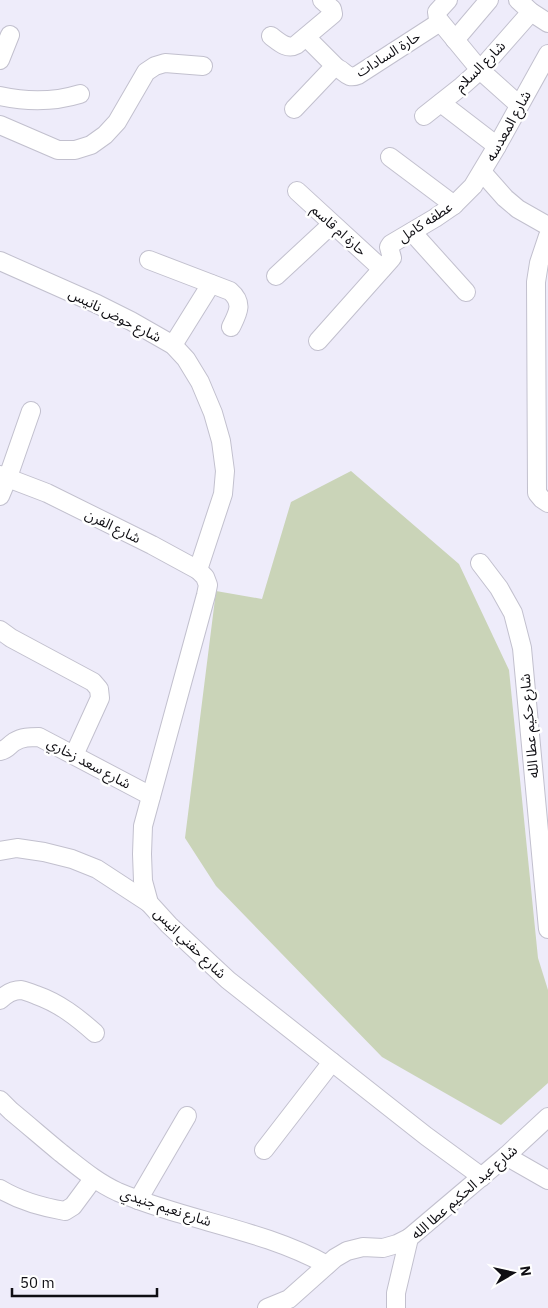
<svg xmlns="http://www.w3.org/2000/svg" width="548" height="1308" font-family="'IBM Plex Sans','Noto Sans Arabic',sans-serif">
  <rect width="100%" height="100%" fill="#eeecfa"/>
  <path fill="#cad4b8" d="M351 471 459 564 509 670 538 958 548 990V1083L501 1125 382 1057 216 886 185 838 216 591 262 599 291 502Z"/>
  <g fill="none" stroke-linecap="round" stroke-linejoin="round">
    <defs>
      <g id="minor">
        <path d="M448 0 437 12 438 19 480 70 519 105"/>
        <path d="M518 0 531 12 548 23"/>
        <path d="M271 36C279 42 287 50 296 45L333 14 332 9 322 0"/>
        <path d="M306 37 336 67"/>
        <path d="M455 40 489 0"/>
        <path d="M0 60 10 35"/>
        <path d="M0 96C27 102 54 102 80 94"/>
        <path d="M441 103 497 146"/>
        <path d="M294 109 332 69C344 65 344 81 358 75L440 22"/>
        <path d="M424 116 462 86 480 70 531 12"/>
        <path d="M0 125 58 150H75L91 145 105 135 117 122 146 72 155 66 165 63 203 66"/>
        <path d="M390 157 454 205"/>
        <path d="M482 172 505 198 518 209 548 226"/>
        <path d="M297 191 382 269"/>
        <path d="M412 232 466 292"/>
        <path d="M548 236 539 263 536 282 537 493 542 499 548 503"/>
        <path d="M149 260 230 291C244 303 238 313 231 327"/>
        <path d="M0 261 97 304 131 321 173 345 186 359 200 382 213 413 221 441 225 471 223 494 198 570"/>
        <path d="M276 276 332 224"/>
        <path d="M318 341 391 259 392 258 389 247 391 244 435 218 454 205 473 186 497 146 548 54"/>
        <path d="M173 345 211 284"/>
        <path d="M0 475 47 493 152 545 198 570 205 577 208 585 206 595 143 826 142 854 143 881 149 903 169 925 228 980 426 1136 482 1177"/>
        <path d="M0 496 8 477 31 411"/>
        <path d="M480 563 499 588 513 613 522 648 548 929"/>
        <path d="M0 630 11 638 93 682 99 689 100 698 74 755"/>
        <path d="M0 751C8 749 8 746 14 742 22 737 30 737 39 737L151 796"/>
        <path d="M0 851 17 848 44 852 72 859 97 869 149 903"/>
        <path d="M0 1000C6 994 13 990 21 990 26 991 31 993 36 995 59 1003 77 1017 95 1033"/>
        <path d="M0 1100 11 1111C28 1125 44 1139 61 1153 79 1167 96 1182 118 1192 186 1221 262 1229 327 1265"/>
        <path d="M264 1150 332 1062"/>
        <path d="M506 1156 548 1180"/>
        <path d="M0 1189C20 1201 41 1207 65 1211L73 1206 93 1179"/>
        <path d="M138 1200 187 1116"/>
        <path d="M267 1308 289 1299 335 1258 347 1251 363 1247 383 1248 397 1244 409 1238"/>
        <path d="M396 1308V1293L409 1238 506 1156 548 1117"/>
      </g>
    </defs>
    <use href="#minor" stroke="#c2c0ce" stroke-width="20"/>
    <use href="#minor" stroke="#fff" stroke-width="18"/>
  </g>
  <g text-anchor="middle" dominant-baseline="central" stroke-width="5" stroke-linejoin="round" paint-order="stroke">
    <g font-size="14" fill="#0f0e13" stroke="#fff">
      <text transform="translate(388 54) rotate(-32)">حارة السادات</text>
      <text transform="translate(480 66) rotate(-45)">شارع السلام</text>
      <text transform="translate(508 126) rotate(-61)">شارع المعدسه</text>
      <text transform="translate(425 222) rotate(-33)">عطفه كامل</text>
      <text transform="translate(339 230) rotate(42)">حارة ام قاسم</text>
      <text transform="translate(115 315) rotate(27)">شارع حوض نانيس</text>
      <text transform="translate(113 526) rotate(26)">شارع الفرن</text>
      <text transform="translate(529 726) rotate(-95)">شارع حكيم عطا الله</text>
      <text transform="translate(89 763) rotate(28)">شارع سعد زخاري</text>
      <text transform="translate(190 943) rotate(44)">شارع حفني انيس</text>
      <text transform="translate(464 1192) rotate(-41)">شارع عبد الحكيم عطا الله</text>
      <text transform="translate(166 1207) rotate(18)">شارع نعيم جنيدي</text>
    </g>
  </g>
  <g transform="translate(513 1273) rotate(81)" stroke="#ffffff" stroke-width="4" paint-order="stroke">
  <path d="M0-4L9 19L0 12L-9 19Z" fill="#0f0e13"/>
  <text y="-8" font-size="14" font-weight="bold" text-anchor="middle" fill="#0f0e13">N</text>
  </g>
  <path d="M12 1288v8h145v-8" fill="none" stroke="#0f0e13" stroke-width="2.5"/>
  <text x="20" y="1288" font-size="15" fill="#0f0e13" stroke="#ffffff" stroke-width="4" paint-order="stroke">50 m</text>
</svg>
